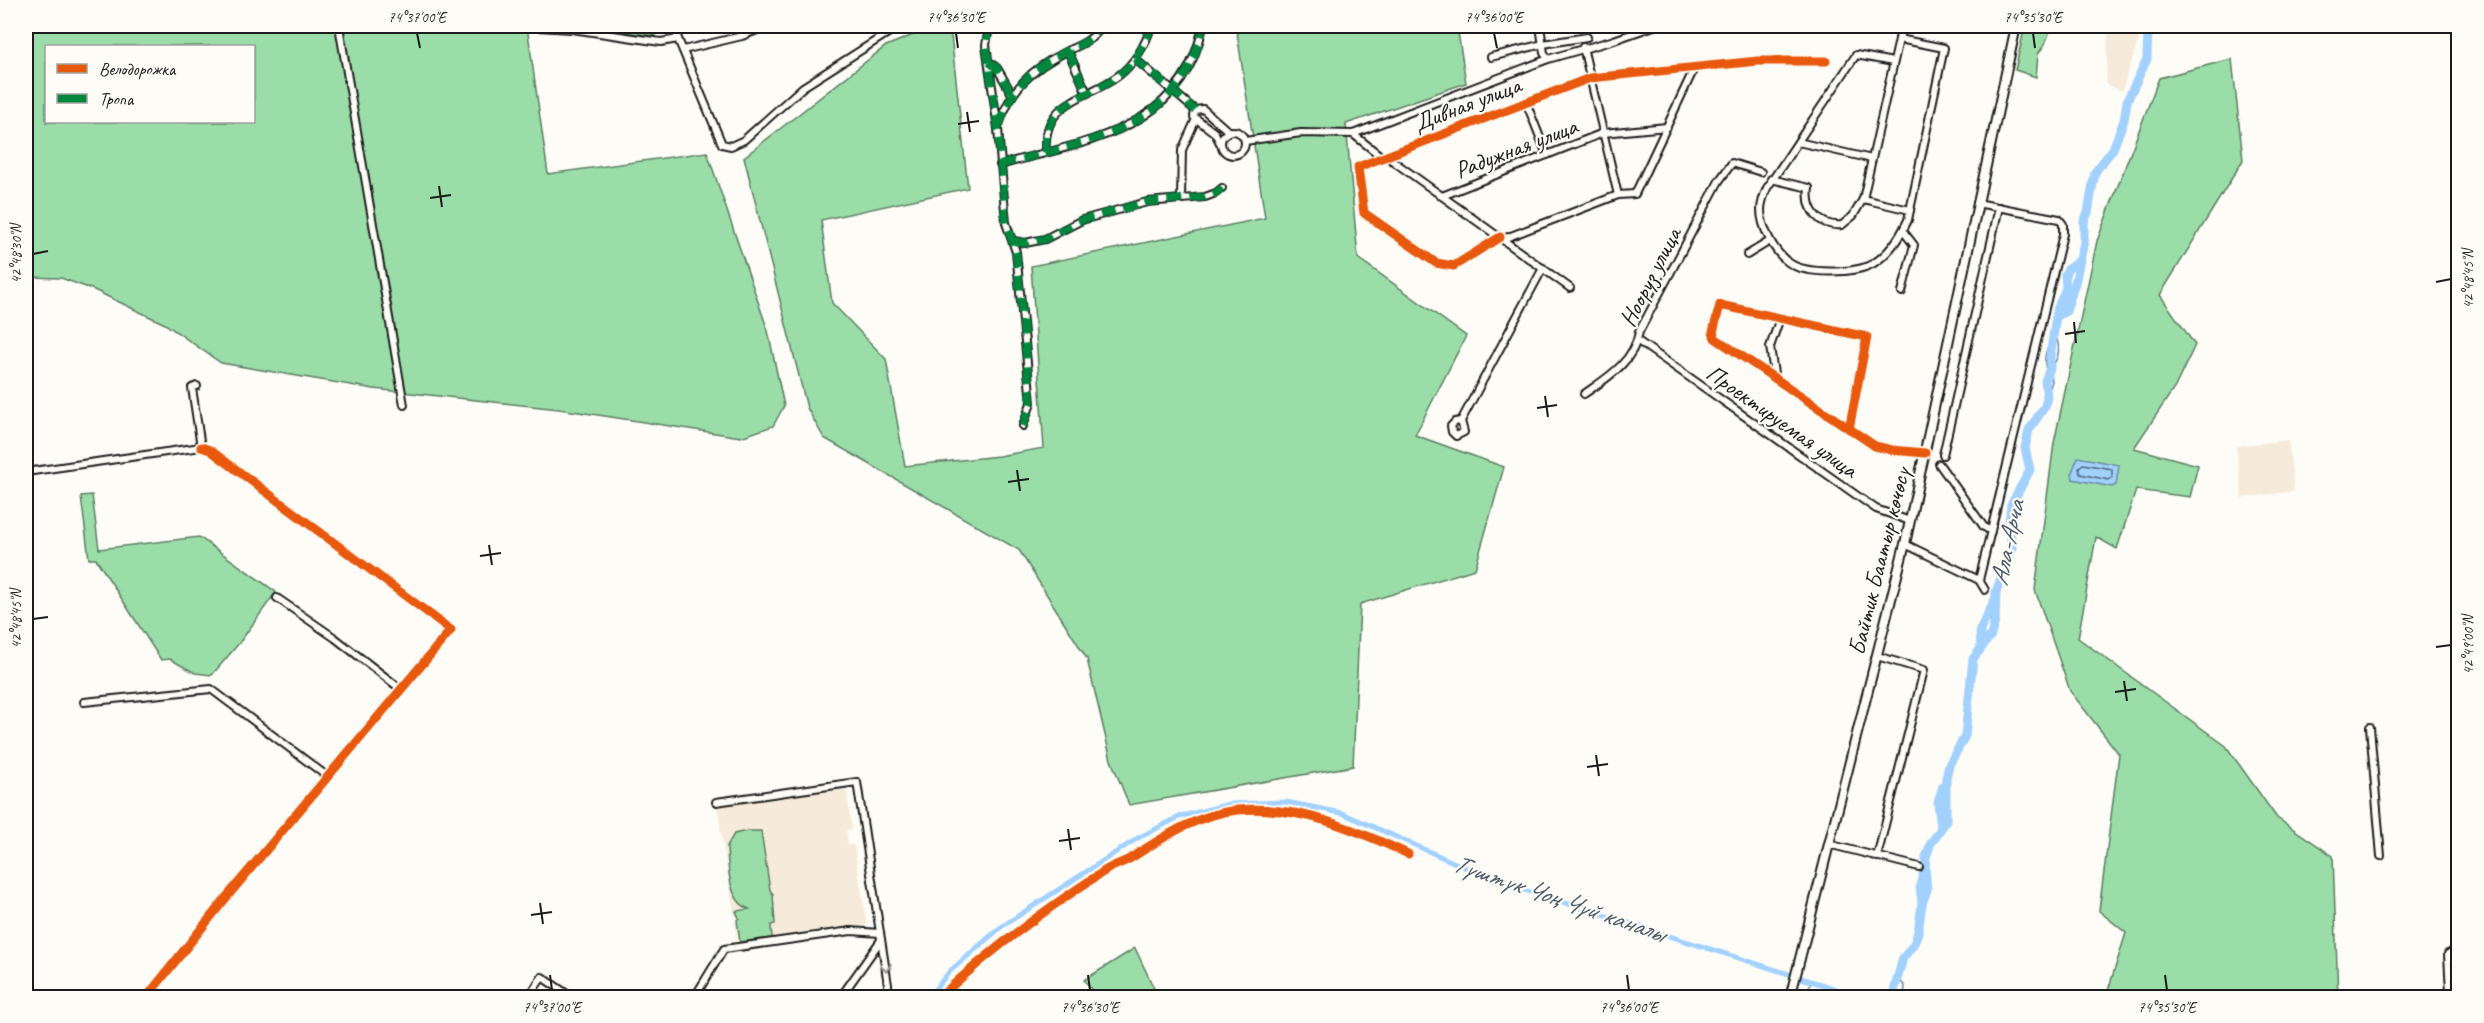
<svg xmlns="http://www.w3.org/2000/svg" width="2484" height="1023" font-family="Caveat,sans-serif">
  <rect width="100%" height="100%" fill="#fdfcf7"/>
  <filter id="ink" filterUnits="userSpaceOnUse"><feTurbulence type="fractalNoise" baseFrequency=".0167" numOctaves="2"/><feDisplacementMap in="SourceGraphic" scale="12" xChannelSelector="R" yChannelSelector="G"/><feConvolveMatrix kernelMatrix="1 2 1 2 8 2 1 2 1" color-interpolation-filters="sRGB"/></filter>
  <g filter="url(#ink)">
    <g fill="#f6eada">
      <path d="M2108 26H2143L2122 91 2106 84Z"/>
      <path d="M2288 440 2294 491 2242 498 2236 446Z"/>
      <path d="M846 788 852 829 846 830 848 845H854L867 925 738 944 735 923 739 918 734 914 717 806Z"/>
    </g>
    <g fill="#9adda8" stroke="#5b7c62" stroke-width="1.5" fill-rule="evenodd">
      <path d="M26 26H527L548 174 707 152 768 331 784 406 773 426 741 437 559 409 374 389 221 363 165 324 94 290 61 278 29 277 26 275ZM46 46H254V122H46Z"/>
      <path d="M570 26H653L656 36Z"/>
      <path d="M935 26H950L968 188 821 220 832 303 886 359 905 466 999 456 1044 448 1031 266 1265 218 1236 26H1457L1466 83 1346 124 1358 258 1466 336 1415 435 1504 467 1475 569 1360 604 1353 766 1129 805 1111 760 1087 659 1019 550 824 438 807 408 744 157 886 46Z"/>
      <path d="M2025 26H2052L2045 44 2038 54 2036 77 2015 70Z"/>
      <path d="M2232 59 2243 160 2160 295 2195 345 2175 387 2134 448 2198 465 2190 497 2136 490 2117 549 2096 537 2078 638 2226 746 2277 818 2333 856 2338 997H2106L2126 933 2099 911 2119 754 2070 691 2035 590 2054 443 2097 241 2159 78Z"/>
      <path d="M92 495 99 549 199 537 276 592 240 642 212 675 195 673 170 659 161 660 96 559H89L81 496Z"/>
      <path d="M747 831H761L770 890 773 894 775 924 771 925 772 938 740 942 737 920 739 918 736 911 749 909C728 901 728 866 727 846L734 834Z"/>
      <path d="M1135 948 1158 997H1097L1084 980Z"/>
    </g>
    <path fill="#a2d1fe" stroke="#6c89a4" stroke-width="1.5" d="M2078 457 2119 465 2116 485 2112 487 2073 479 2072 472Z"/>
    <g fill="none" stroke-linecap="round" stroke-linejoin="round">
      <path stroke="#526476" stroke-width="1.5" d="M2083 464 2112 469V478L2109 480 2080 474 2079 467Z"/>
      <g stroke="#6c89a4" stroke-width="1.5">
        <path d="M2047 372C2043 361 2045 350 2052 342"/>
        <path d="M2047 397 2052 381 2050 368C2060 359 2061 345 2054 333"/>
        <path d="M1989 612 1992 631"/>
        <path d="M1897 978 1905 986 1904 998"/>
        <path d="M1806 998 1811 981"/>
      </g>
      <path stroke="#a2d1fe" stroke-width="5" d="M928 998 949 972 1001 927 1138 838 1179 817 1229 804 1286 802 1342 813 1496 881 1858 996V998"/>
      <g stroke="#a2d1fe" stroke-width="9">
        <path d="M2056 317 2066 311 2075 283 2080 260"/>
        <path d="M1981 648 1980 630 1994 601"/>
        <path d="M1941 828 1938 803 1943 786"/>
        <path d="M1922 903 1920 886 1925 868"/>
        <path d="M1892 998 1903 958 1914 944 1918 932 1922 904 1927 890 1925 868 1926 857 1931 843 1946 821V778L1949 765 1965 736 1973 659 1991 635 1995 621 1996 592 2012 547 2009 524 2011 505 2030 470 2025 448 2029 430 2045 406 2047 397 2045 381 2050 368V357L2057 310 2066 288 2065 274 2068 269 2080 260 2084 242V221L2088 213 2095 172 2113 149 2124 120 2127 101 2147 59 2148 26"/>
      </g>
      <defs>
        <g id="minor">
          <path d="M339 26 404 405"/>
          <path d="M520 26 572 29 661 42 678 39"/>
          <path d="M675 26 678 39 722 144 731 146 744 140 803 87 899 26"/>
          <path d="M992 26 988 33 986 45 998 129 1006 223 1016 252 1031 403 1023 426"/>
          <path d="M1540 26 1544 53 1548 59"/>
          <path d="M1583 47 1618 195"/>
          <path d="M683 50 742 36 767 26"/>
          <path d="M1068 51 1087 93"/>
          <path d="M1491 57 1543 44 1587 37"/>
          <path d="M1135 59 1195 110"/>
          <path d="M989 62 997 68 1012 94"/>
          <path d="M1893 62 1856 55 1767 188C1764 195 1761 202 1761 210 1761 227 1774 252 1788 262 1805 275 1856 274 1874 263 1890 253 1900 237 1908 220L1944 48 1899 39"/>
          <path d="M1526 102 1547 155"/>
          <path d="M999 125C1010 89 1032 69 1065 52 1080 45 1093 40 1102 26"/>
          <circle cx="1233" cy="143" r="12"/>
          <path d="M1353 134 1382 157"/>
          <path d="M1245 141 1301 133 1353 134 1548 59 1611 41 1654 26"/>
          <path d="M1798 142 1872 159"/>
          <path d="M1220 143 1215 133 1194 117 1195 110 1203 109 1228 131"/>
          <path d="M1046 152C1042 100 1086 100 1118 76 1134 64 1146 45 1151 26"/>
          <path d="M1386 156 1570 288"/>
          <path d="M1000 165C1087 140 1182 132 1203 26"/>
          <path d="M1771 179 1809 188C1806 210 1819 227 1842 225L1853 216 1863 199 1902 26"/>
          <path d="M1442 196 1603 133 1667 127"/>
          <path d="M1181 198 1182 150 1196 119"/>
          <path d="M1863 199 1910 210"/>
          <path d="M1977 203 2059 219 2063 224V234L1979 580"/>
          <path d="M1500 237 1454 266 1436 263 1364 213 1358 167 1590 78 1758 61H1826"/>
          <path d="M1503 239 1618 195 1635 194 1693 71V68"/>
          <path d="M1014 241 1025 243 1045 239 1082 220 1147 202 1205 197 1216 193 1222 188"/>
          <path d="M1747 255 1770 241"/>
          <path d="M1902 292 1914 245 1903 231"/>
          <path d="M1638 341 1876 509 1910 521"/>
          <path d="M1775 380 1770 347 1780 318"/>
          <path d="M1584 394C1607 378 1634 362 1639 332L1719 181 1732 163 1761 172"/>
          <path d="M1461 421 1464 432 1456 436 1452 432 1451 426 1455 422 1461 421 1543 268"/>
          <path d="M1849 429 1867 337 1720 305 1713 332 1715 338 1875 446 1892 450 1925 453"/>
          <path d="M1943 455 1999 207"/>
          <path d="M1939 464 1984 527 1991 531"/>
          <path d="M26 472 201 447 192 388 197 386"/>
          <path d="M1905 544 1979 580 1985 590"/>
          <path d="M277 598 335 638 402 690"/>
          <path d="M1877 656 1924 670 1877 857"/>
          <path d="M84 702 211 689 328 777"/>
          <path d="M2370 727 2381 856"/>
          <path d="M716 802 857 782 890 998"/>
          <path d="M1828 844 1919 867"/>
          <path d="M146 998 225 899 451 630 210 450 201 447"/>
          <path d="M528 998 542 977 573 998"/>
          <path d="M694 998 724 949 851 931 880 933"/>
          <path d="M840 998 881 940"/>
          <path d="M939 998C990 950 1047 908 1106 870 1114 865 1123 863 1131 858 1164 837 1197 814 1238 810 1298 805 1355 829 1408 854"/>
          <path d="M2439 998 2450 993 2448 954 2458 949"/>
        </g>
        <path id="major" d="M1790 998 1905 544 2016 26"/>
      </defs>
      <use href="#minor" stroke="#1c1c1c" stroke-width="10"/>
      <use href="#major" stroke="#1c1c1c" stroke-width="12"/>
      <use href="#minor" stroke="#fdfcf7" stroke-width="6"/>
      <use href="#major" stroke="#fdfcf7" stroke-width="8"/>
      <g stroke="#00873e" stroke-width="8" stroke-dasharray="15 8" stroke-linecap="butt">
        <path d="M992 26 988 33 986 45 998 129 1006 223 1016 252 1031 403 1023 426"/>
        <path d="M1068 51 1087 93"/>
        <path d="M1135 59 1195 110"/>
        <path d="M989 62 997 68 1012 94"/>
        <path d="M999 126C1010 89 1032 69 1065 52 1080 45 1093 40 1102 26"/>
        <path d="M1046 152C1042 100 1086 100 1118 76 1134 64 1146 45 1151 26"/>
        <path d="M1000 165C1087 140 1182 132 1203 26"/>
        <path d="M1014 241 1025 243 1045 239 1082 220 1147 202 1205 197 1216 193 1222 188"/>
      </g>
      <defs>
        <g id="cycleway">
          <path d="M1500 237 1454 266 1436 263 1364 213 1358 167 1590 78 1758 61H1826"/>
          <path d="M1849 429 1867 337 1720 305 1713 332 1715 338 1875 446 1892 450 1925 453"/>
          <path d="M146 998 225 899 451 630 210 450 201 447"/>
          <path d="M939 998C990 950 1047 908 1106 870 1114 865 1123 863 1131 858 1164 837 1197 814 1238 810 1298 805 1355 829 1408 854"/>
        </g>
      </defs>
      <use href="#cycleway" stroke="#fdfcf7" stroke-width="13"/>
      <use href="#cycleway" stroke="#e8590c" stroke-width="9"/>
    </g>
    <defs><path id="oneway-chevron" d="M-2-3.5L2.5 0L-2 3.5" fill="none" stroke-width="1.6" stroke-linecap="round" stroke-linejoin="round" transform="scale(1.5)"/></defs>
    <use stroke="#989794" href="#oneway-chevron" transform="translate(886 968) rotate(81)"/>
  </g>
  <path fill="none" stroke="#1c1c1c" stroke-width="2" d="M417 33 420 48M956 33 958 48M1494 33 1497 48M2033 33 2035 48M967 112 970 132M958 124 979 121M439 186 442 207M430 198 451 195M33 254 48 251M2436 282 2451 279M2074 322 2076 343M2065 334 2085 331M1545 396 1548 417M1537 408 1557 405M1017 470 1020 491M1008 482 1029 479M489 545 492 565M480 556 501 553M33 619 48 617M2436 647 2451 645M2124 681 2127 701M2115 692 2136 689M1596 755 1599 776M1587 767 1608 764M1068 829 1071 850M1059 841 1080 838M540 903 543 924M531 915 552 912M550 975 552 990M1088 975 1090 990M1627 975 1629 990M2165 975 2167 990"/>
  <g text-anchor="middle" dominant-baseline="central" stroke-width="4.5" stroke-linejoin="round" paint-order="stroke">
    <g font-size="24" fill="#1c1c1c" stroke="#fdfcf7">
      <text transform="translate(1467 104) rotate(-21)">Дивная улица</text>
      <text transform="translate(1516 148) rotate(-21)">Радужная улица</text>
      <text transform="translate(1650 277) rotate(-63)">Нооруз улица</text>
      <text transform="translate(1782 421) rotate(35)">Проектируемая улица</text>
      <text transform="translate(1879 561) rotate(-76)">Байтик Баатыр көчөсү</text>
    </g>
    <g font-size="26" font-style="italic" fill="#4b5b6b" stroke="#fdfcf7">
      <text transform="translate(2007 543) rotate(-78)">Ала-Арча</text>
      <text transform="translate(1559 898) rotate(19)">Түштүк Чоң Чүй каналы</text>
    </g>
  </g>
  <rect width="2484" height="1023" fill="none" stroke="#fdfcf7" stroke-width="66"/>
  <rect x="45" y="45" width="210" height="78" fill="#fdfcf7" stroke="#a3a29f" stroke-width="1.5"/>
  <rect x="57" y="64" width="30" height="9" fill="#e8590c" stroke="#a3a29f" stroke-width="1.5"/>
  <text x="99" y="75" font-size="18" fill="#1c1c1c">Велодорожка</text>
  <rect x="57" y="94" width="30" height="9" fill="#00873e" stroke="#a3a29f" stroke-width="1.5"/>
  <text x="99" y="105" font-size="18" fill="#1c1c1c">Тропа</text>
  <rect x="33" y="33" width="2418" height="957" fill="none" stroke="#1c1c1c" stroke-width="2"/>
  <g font-size="15" text-anchor="middle" fill="#1c1c1c">
    <text x="417" y="22">74°37'00"E</text>
    <text x="956" y="22">74°36'30"E</text>
    <text x="1494" y="22">74°36'00"E</text>
    <text x="2033" y="22">74°35'30"E</text>
    <text transform="translate(16 254) rotate(-90)" y="5">42°48'30"N</text>
    <text transform="translate(2468 279) rotate(-90)" y="5">42°48'45"N</text>
    <text transform="translate(16 619) rotate(-90)" y="5">42°48'45"N</text>
    <text transform="translate(2468 645) rotate(-90)" y="5">42°49'00"N</text>
    <text x="552" y="1012">74°37'00"E</text>
    <text x="1090" y="1012">74°36'30"E</text>
    <text x="1629" y="1012">74°36'00"E</text>
    <text x="2167" y="1012">74°35'30"E</text>
  </g>
</svg>
